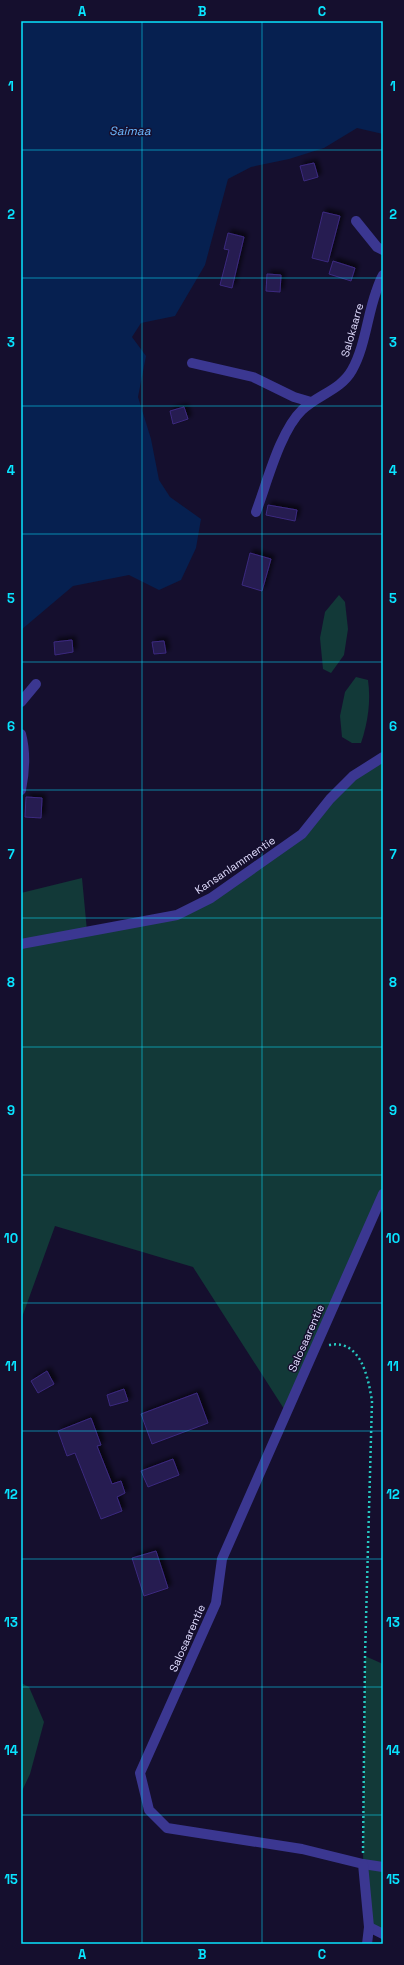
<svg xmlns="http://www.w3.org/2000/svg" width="404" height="1965" font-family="'Space Grotesk',sans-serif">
  <defs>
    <filter id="shadow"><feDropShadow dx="3.5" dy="-3.5" stdDeviation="2" flood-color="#0009"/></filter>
  </defs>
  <rect width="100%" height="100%" fill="#150f2e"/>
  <g fill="#123938">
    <path d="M339 595 345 602 348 629 344 655 331 673 323 669 320 638 325 612Z"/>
    <path d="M356 677 368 680C371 701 368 722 361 743H352L342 737 340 716 345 692Z"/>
    <path d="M383 757V1194L286 1412 193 1267 55 1226 21 1320V893L82 878 87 931 177 915 302 834 330 799Z"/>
    <path d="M365 1656 383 1664V1934L369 1927 363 1864Z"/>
    <path d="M21 1683 29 1687 44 1722 30 1774 21 1793Z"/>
  </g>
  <path fill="#062050" d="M21 21H383V134L357 128 324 148 289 159 251 167 228 179 205 265 175 316 141 323 132 337 146 356 138 397 151 439 159 480 170 497 201 519 196 548 181 580 159 590 129 575 73 586 21 630Z"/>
  <g fill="#251a51" stroke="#3c2a7f" filter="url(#shadow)">
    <path d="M314 163 318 177 304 181 300 166Z"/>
    <path d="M323 212 340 216 328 262 312 258Z"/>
    <path d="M228 233 244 237 232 288 220 285 229 250 224 249Z"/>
    <path d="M333 261 355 268 351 281 329 274Z"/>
    <path d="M267 274 281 275 280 292 266 291Z"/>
    <path d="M184 407 188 419 173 424 170 411Z"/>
    <path d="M268 505 297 510 295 521 266 515Z"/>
    <path d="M250 553 271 559 262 591 242 585Z"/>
    <path d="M72 640 73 652 55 655 54 642Z"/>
    <path d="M164 641 166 653 154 654 152 642Z"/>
    <path d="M26 797 42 798 41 818 25 817Z"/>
    <path d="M47 1371 54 1384 38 1393 31 1381Z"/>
    <path d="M124 1389 128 1401 110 1406 107 1395Z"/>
    <path d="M197 1393 208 1423 152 1444 141 1414Z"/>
    <path d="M91 1418 101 1445 97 1446 112 1484 121 1481 125 1493 117 1497 122 1511 101 1519 75 1453 67 1456 58 1431Z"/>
    <path d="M173 1459 179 1475 148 1487 141 1471Z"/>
    <path d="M156 1551 168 1588 144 1596 132 1558Z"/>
  </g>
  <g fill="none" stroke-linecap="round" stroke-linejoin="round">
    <path stroke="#26c9c1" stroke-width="2.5" stroke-dasharray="2 3" stroke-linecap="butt" d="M329 1345C361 1339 368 1377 372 1401L365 1656 363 1853"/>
    <g stroke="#3b3791" stroke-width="10">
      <path d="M356 221 377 247 383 250"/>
      <path d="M192 363 253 377 294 397 311 402"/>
      <path d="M256 512C267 483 280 431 302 410 317 395 341 390 352 370 365 347 367 317 376 292 378 286 380 280 383 275"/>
      <path d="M21 702 36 684"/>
      <path d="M21 734C26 753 25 770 21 790"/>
      <path d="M21 944 177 915 211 898 302 834 330 799 353 776 383 757"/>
      <path d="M363 1864 383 1867"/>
      <path d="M369 1927 383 1934"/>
      <path d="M367 1944 369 1927 363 1864 302 1849 167 1828 149 1810 140 1773 216 1603 222 1559 383 1194"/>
    </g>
  </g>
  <path fill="none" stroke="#09e4ff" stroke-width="1" stroke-opacity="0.55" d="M142 21V1944M262 21V1944M21 150H383M21 278H383M21 406H383M21 534H383M21 662H383M21 790H383M21 918H383M21 1047H383M21 1175H383M21 1303H383M21 1431H383M21 1559H383M21 1687H383M21 1815H383"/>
  <g text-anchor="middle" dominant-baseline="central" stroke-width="3" stroke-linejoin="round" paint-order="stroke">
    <g font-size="11" fill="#e1ddff" stroke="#150f2e">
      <text transform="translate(352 330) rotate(-74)">Salokaarre</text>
      <text transform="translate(235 865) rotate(-34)">Kansanlammentie</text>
      <text transform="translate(306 1338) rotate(-66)">Salosaarentie</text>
      <text transform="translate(187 1638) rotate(-66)">Salosaarentie</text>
    </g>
    <g font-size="12" font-style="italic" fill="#6bb9ff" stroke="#150f2e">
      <text x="130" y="131">Saimaa</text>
    </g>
  </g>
  <rect width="404" height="1965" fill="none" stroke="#150f2e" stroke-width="44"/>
  <rect x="22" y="22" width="360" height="1921" fill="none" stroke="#09e4ff" stroke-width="1.5"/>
  <g font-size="13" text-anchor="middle" font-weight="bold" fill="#09e4ff">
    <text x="82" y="16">A</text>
    <text x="202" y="16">B</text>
    <text x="322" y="16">C</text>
    <text x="11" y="91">1</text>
    <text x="393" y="91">1</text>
    <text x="11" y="219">2</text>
    <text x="393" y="219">2</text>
    <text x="11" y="347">3</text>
    <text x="393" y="347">3</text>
    <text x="11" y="475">4</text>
    <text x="393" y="475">4</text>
    <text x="11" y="603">5</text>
    <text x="393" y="603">5</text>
    <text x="11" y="731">6</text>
    <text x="393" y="731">6</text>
    <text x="11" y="859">7</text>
    <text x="393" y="859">7</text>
    <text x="11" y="987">8</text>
    <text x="393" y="987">8</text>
    <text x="11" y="1115">9</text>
    <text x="393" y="1115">9</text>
    <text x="11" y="1243">10</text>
    <text x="393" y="1243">10</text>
    <text x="11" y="1371">11</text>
    <text x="393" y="1371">11</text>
    <text x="11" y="1499">12</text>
    <text x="393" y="1499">12</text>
    <text x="11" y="1627">13</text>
    <text x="393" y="1627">13</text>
    <text x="11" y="1755">14</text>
    <text x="393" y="1755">14</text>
    <text x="11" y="1884">15</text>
    <text x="393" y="1884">15</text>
    <text x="82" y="1959">A</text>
    <text x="202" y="1959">B</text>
    <text x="322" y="1959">C</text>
  </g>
</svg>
